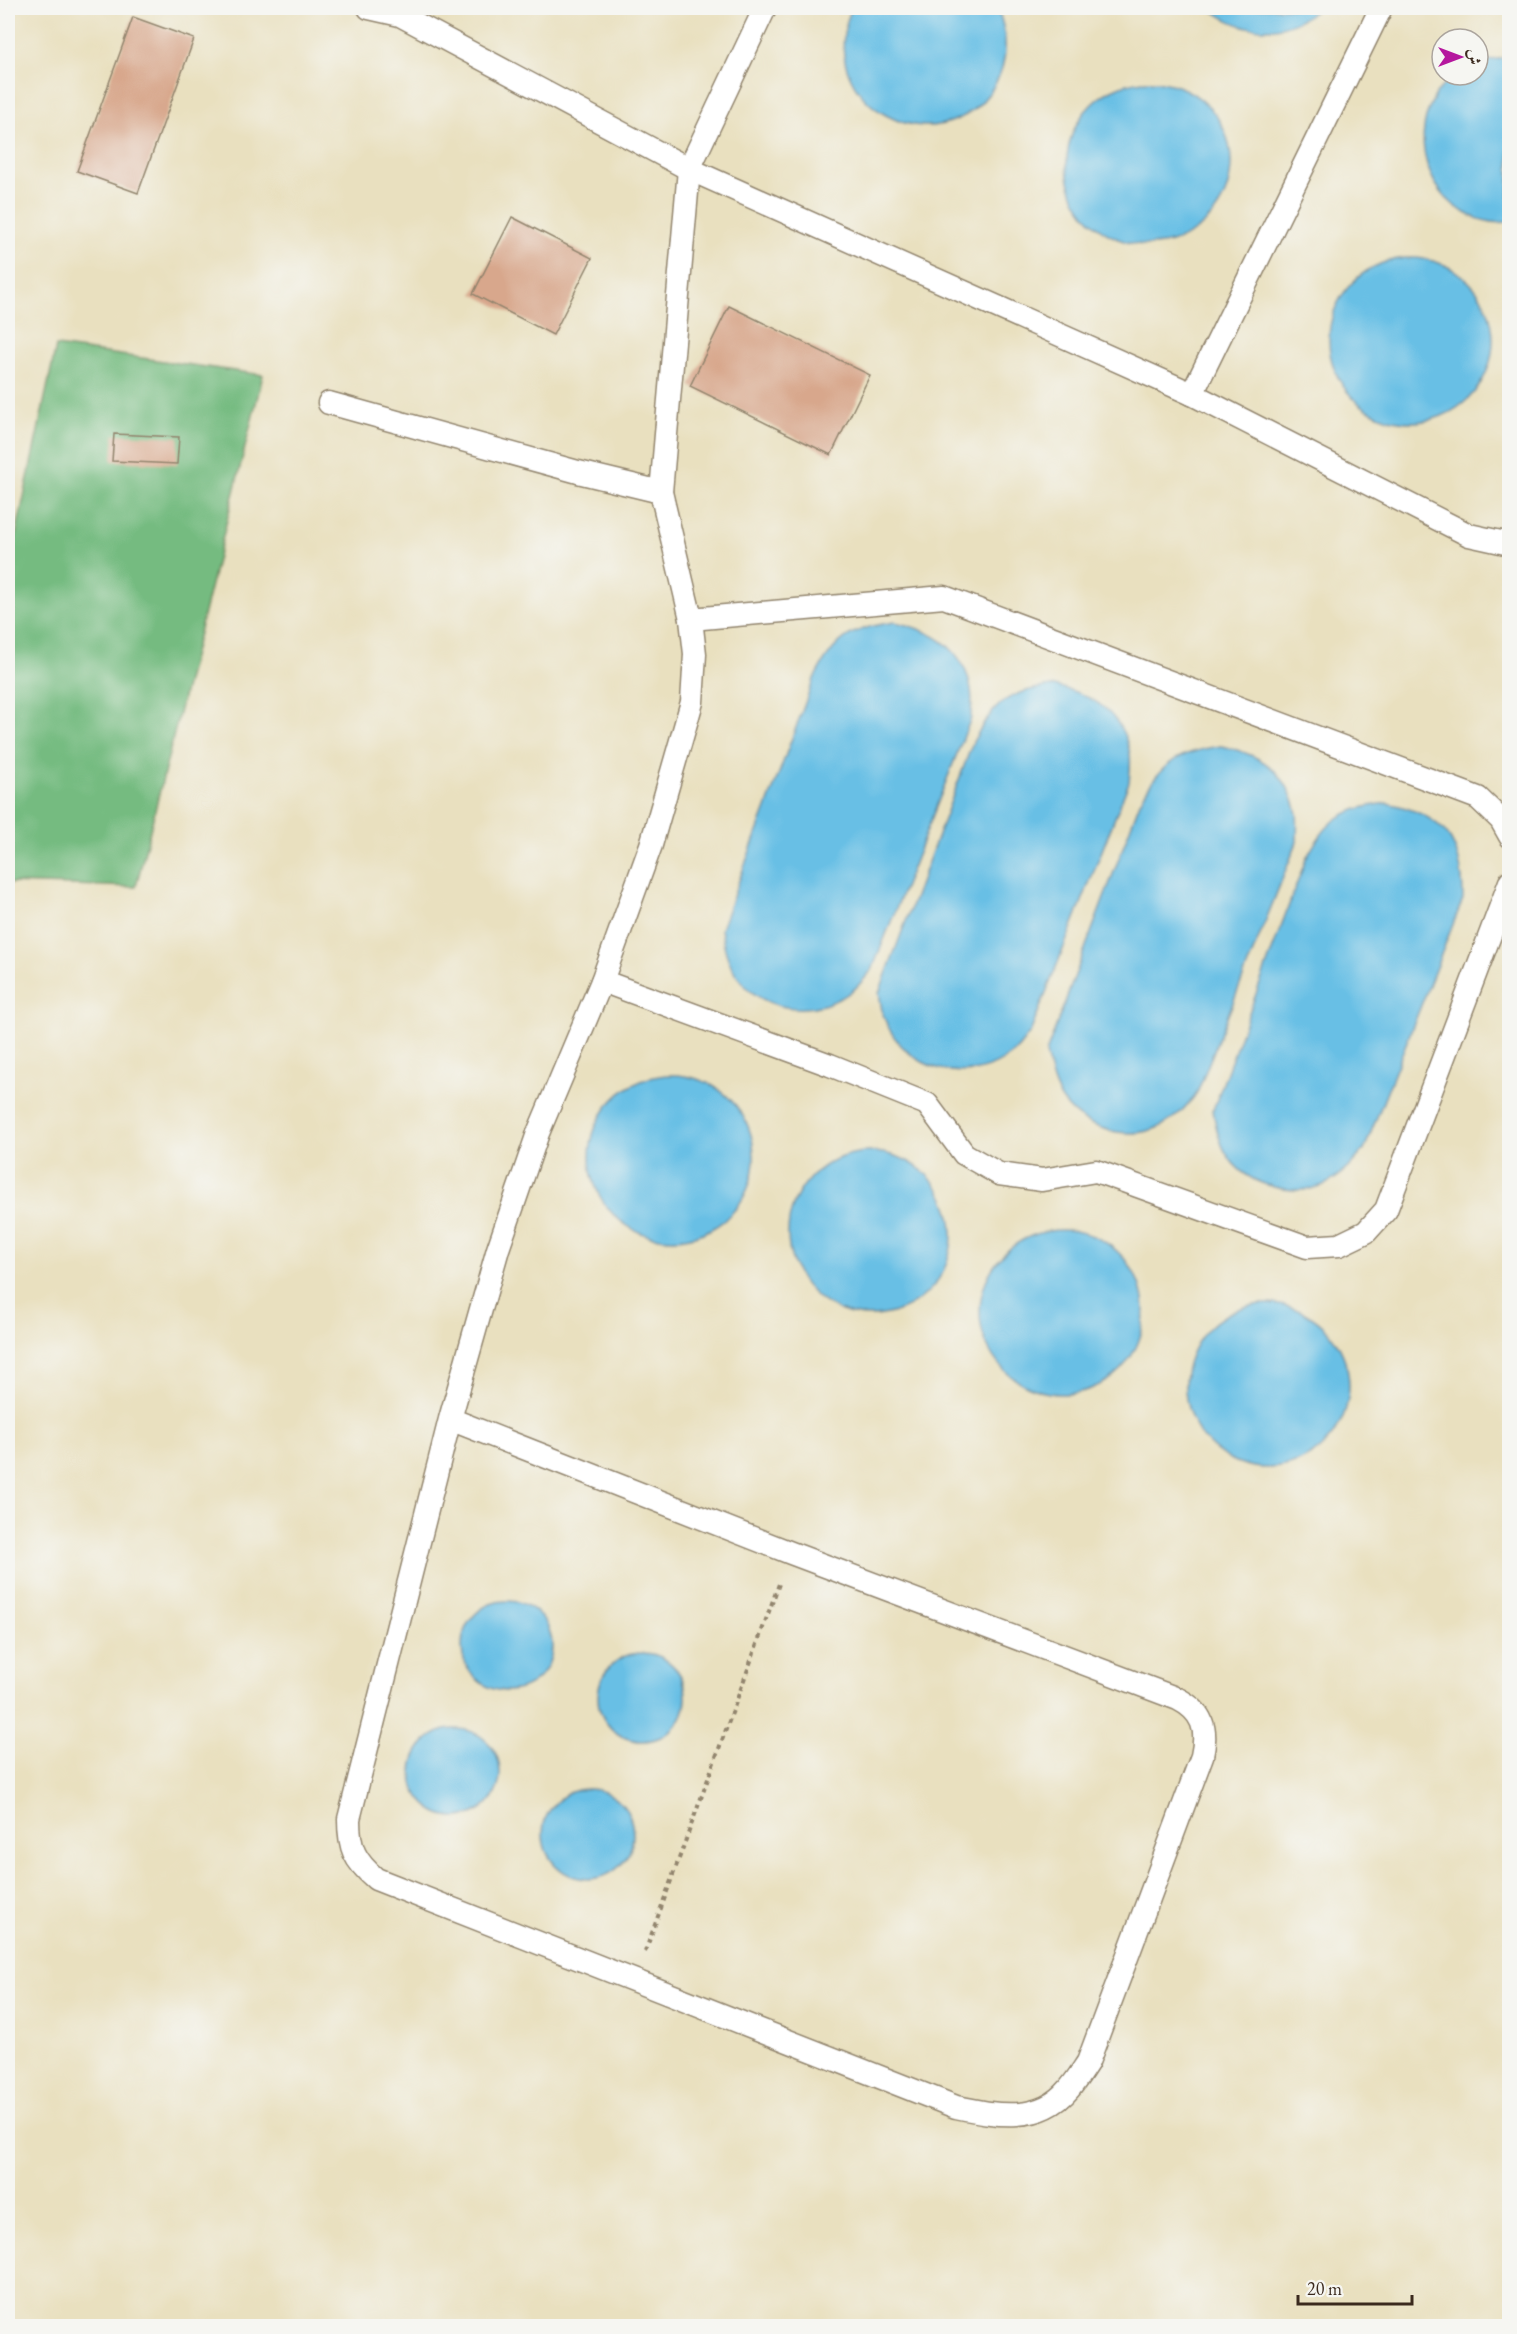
<svg xmlns="http://www.w3.org/2000/svg" width="1517" height="2334" font-family="'EB Garamond',Amiri,serif">
  <rect width="100%" height="100%" fill="#f6f6f2"/>
  <filter id="ink" filterUnits="userSpaceOnUse"><feTurbulence type="fractalNoise" baseFrequency=".0167" numOctaves="2"/><feDisplacementMap in="SourceGraphic" scale="12" xChannelSelector="R" yChannelSelector="G"/><feConvolveMatrix kernelMatrix="1 2 1 2 8 2 1 2 1" color-interpolation-filters="sRGB"/></filter>
  <filter id="wash" filterUnits="userSpaceOnUse"><feTurbulence type="fractalNoise" baseFrequency=".008" numOctaves="4" result="noise"/><feDisplacementMap in="SourceGraphic" scale="24" xChannelSelector="R" yChannelSelector="G"/><feGaussianBlur stdDeviation="1.35" result="paint"/><feColorMatrix in="noise" values="0 0 0 0 0 0 0 0 0 0 0 0 0 0 0 0 0 1.4 0 .05"/><feComposite in="paint" operator="in"/></filter>
  <g filter="url(#wash)">
    <rect width="100%" height="100%" fill="#e9e0bf"/>
    <path fill="#74bb80" stroke="#58724f" stroke-width="1.5" d="M56 346 263 375 136 887 8 883V572Z"/>
    <g fill="#68bfe5" stroke="#527482" stroke-width="1.5">
      <path d="M852 8H997C1008 33 1009 61 994 86 939 174 809 102 852 8Z"/>
      <path d="M1209 8H1319C1283 36 1245 36 1209 8Z"/>
      <path d="M1505 58 1510 59 1509 222C1504 222 1497 223 1491 222 1433 212 1406 145 1435 96 1439 88 1447 82 1453 75H1478V62Z"/>
      <circle cx="1149" cy="163" r="82"/>
      <circle cx="1411" cy="340" r="82"/>
      <path d="M895 622C934 631 964 648 971 690 973 699 971 709 971 718L872 970C866 976 860 985 853 990 819 1017 764 1015 738 977 727 962 724 947 721 929L814 679C835 638 851 628 895 622Z"/>
      <path d="M1054 686C1092 694 1122 712 1130 754 1131 763 1130 773 1129 782L1030 1033C1024 1040 1019 1049 1012 1054 968 1088 906 1071 885 1020 881 1012 881 1002 879 993L973 742C994 702 1009 691 1054 686Z"/>
      <path d="M1221 746C1260 754 1288 771 1297 814 1298 822 1297 833 1297 842L1197 1093C1186 1107 1176 1119 1159 1127 1128 1141 1083 1129 1063 1101 1053 1087 1050 1070 1046 1053L1140 802C1160 764 1177 752 1221 746Z"/>
      <path d="M1387 803C1445 815 1463 841 1463 899L1364 1150C1352 1163 1342 1176 1326 1184 1294 1198 1249 1186 1229 1158 1219 1143 1216 1127 1213 1110L1306 859C1327 819 1342 809 1387 803Z"/>
      <circle cx="672" cy="1157" r="82"/>
      <circle cx="870" cy="1234" r="82"/>
      <circle cx="1062" cy="1312" r="82"/>
      <circle cx="1267" cy="1386" r="82"/>
      <circle cx="507" cy="1646" r="45"/>
      <circle cx="642" cy="1697" r="44"/>
      <circle cx="456" cy="1773" r="44"/>
      <circle cx="588" cy="1834" r="45"/>
    </g>
    <g id="blocks">
      <g fill="#d8a78c">
        <path d="M133 17 194 39 138 193 77 171Z"/>
        <path d="M512 217 592 258 553 335 473 294Z"/>
        <path d="M729 306 870 375 831 455 690 386Z"/>
        <path d="M114 434 179 437 177 464 112 461Z"/>
      </g>
    </g>
  </g>
  <g filter="url(#ink)">
    <use href="#blocks" fill-opacity="0" stroke="#92856e" stroke-width="1.5"/>
    <g fill="none" stroke-linecap="round" stroke-linejoin="round">
      <defs>
        <g id="lane">
          <path d="M369 8 400 15 689 169 1192 394 1381 8"/>
          <path d="M1192 394 1469 535 1510 544"/>
          <path d="M329 403 578 472 661 492"/>
          <path d="M691 619 944 597 1478 798 1501 820 1510 836"/>
          <path d="M602 981 830 1065 927 1104 964 1154 999 1174 1042 1180 1096 1171 1307 1247 1339 1245 1366 1232 1386 1210 1510 882"/>
          <path d="M450 1419 791 1553 1178 1699C1203 1712 1208 1729 1202 1756L1088 2062C1082 2071 1076 2081 1069 2089 1040 2124 996 2115 956 2107L376 1879C354 1860 349 1848 349 1819L450 1419 498 1249 538 1133 602 981 651 845 692 702 695 654 691 619 661 492 689 169 765 8"/>
        </g>
      </defs>
      <use href="#lane" stroke="#92856e" stroke-width="25"/>
      <path stroke="#92856e" stroke-width="4" stroke-dasharray="4.5 4.5" stroke-linecap="butt" d="M645 1952 780 1581"/>
      <use href="#lane" stroke="#fff" stroke-width="22"/>
    </g>
  </g>
  <rect width="1517" height="2334" fill="none" stroke="#f6f6f2" stroke-width="30"/>
  <g transform="translate(1460 57) rotate(90)"><circle r="28" fill="#f6f6f2" stroke="#aba49d" stroke-width="1.5"/>
  <path d="M0-4.5L10 22L0 15L-10 22Z" fill="#b5179e"/>
  <text y="-9" font-size="16" font-weight="bold" text-anchor="middle" fill="#3b2a1e">ش</text>
  </g>
  <path d="M1298 2295v9h114v-9" fill="none" stroke="#3b2a1e" stroke-width="3"/>
  <text x="1307" y="2295" font-size="18" fill="#3b2a1e" stroke="#f6f6f2" stroke-width="4.5" paint-order="stroke">20 m</text>
</svg>
